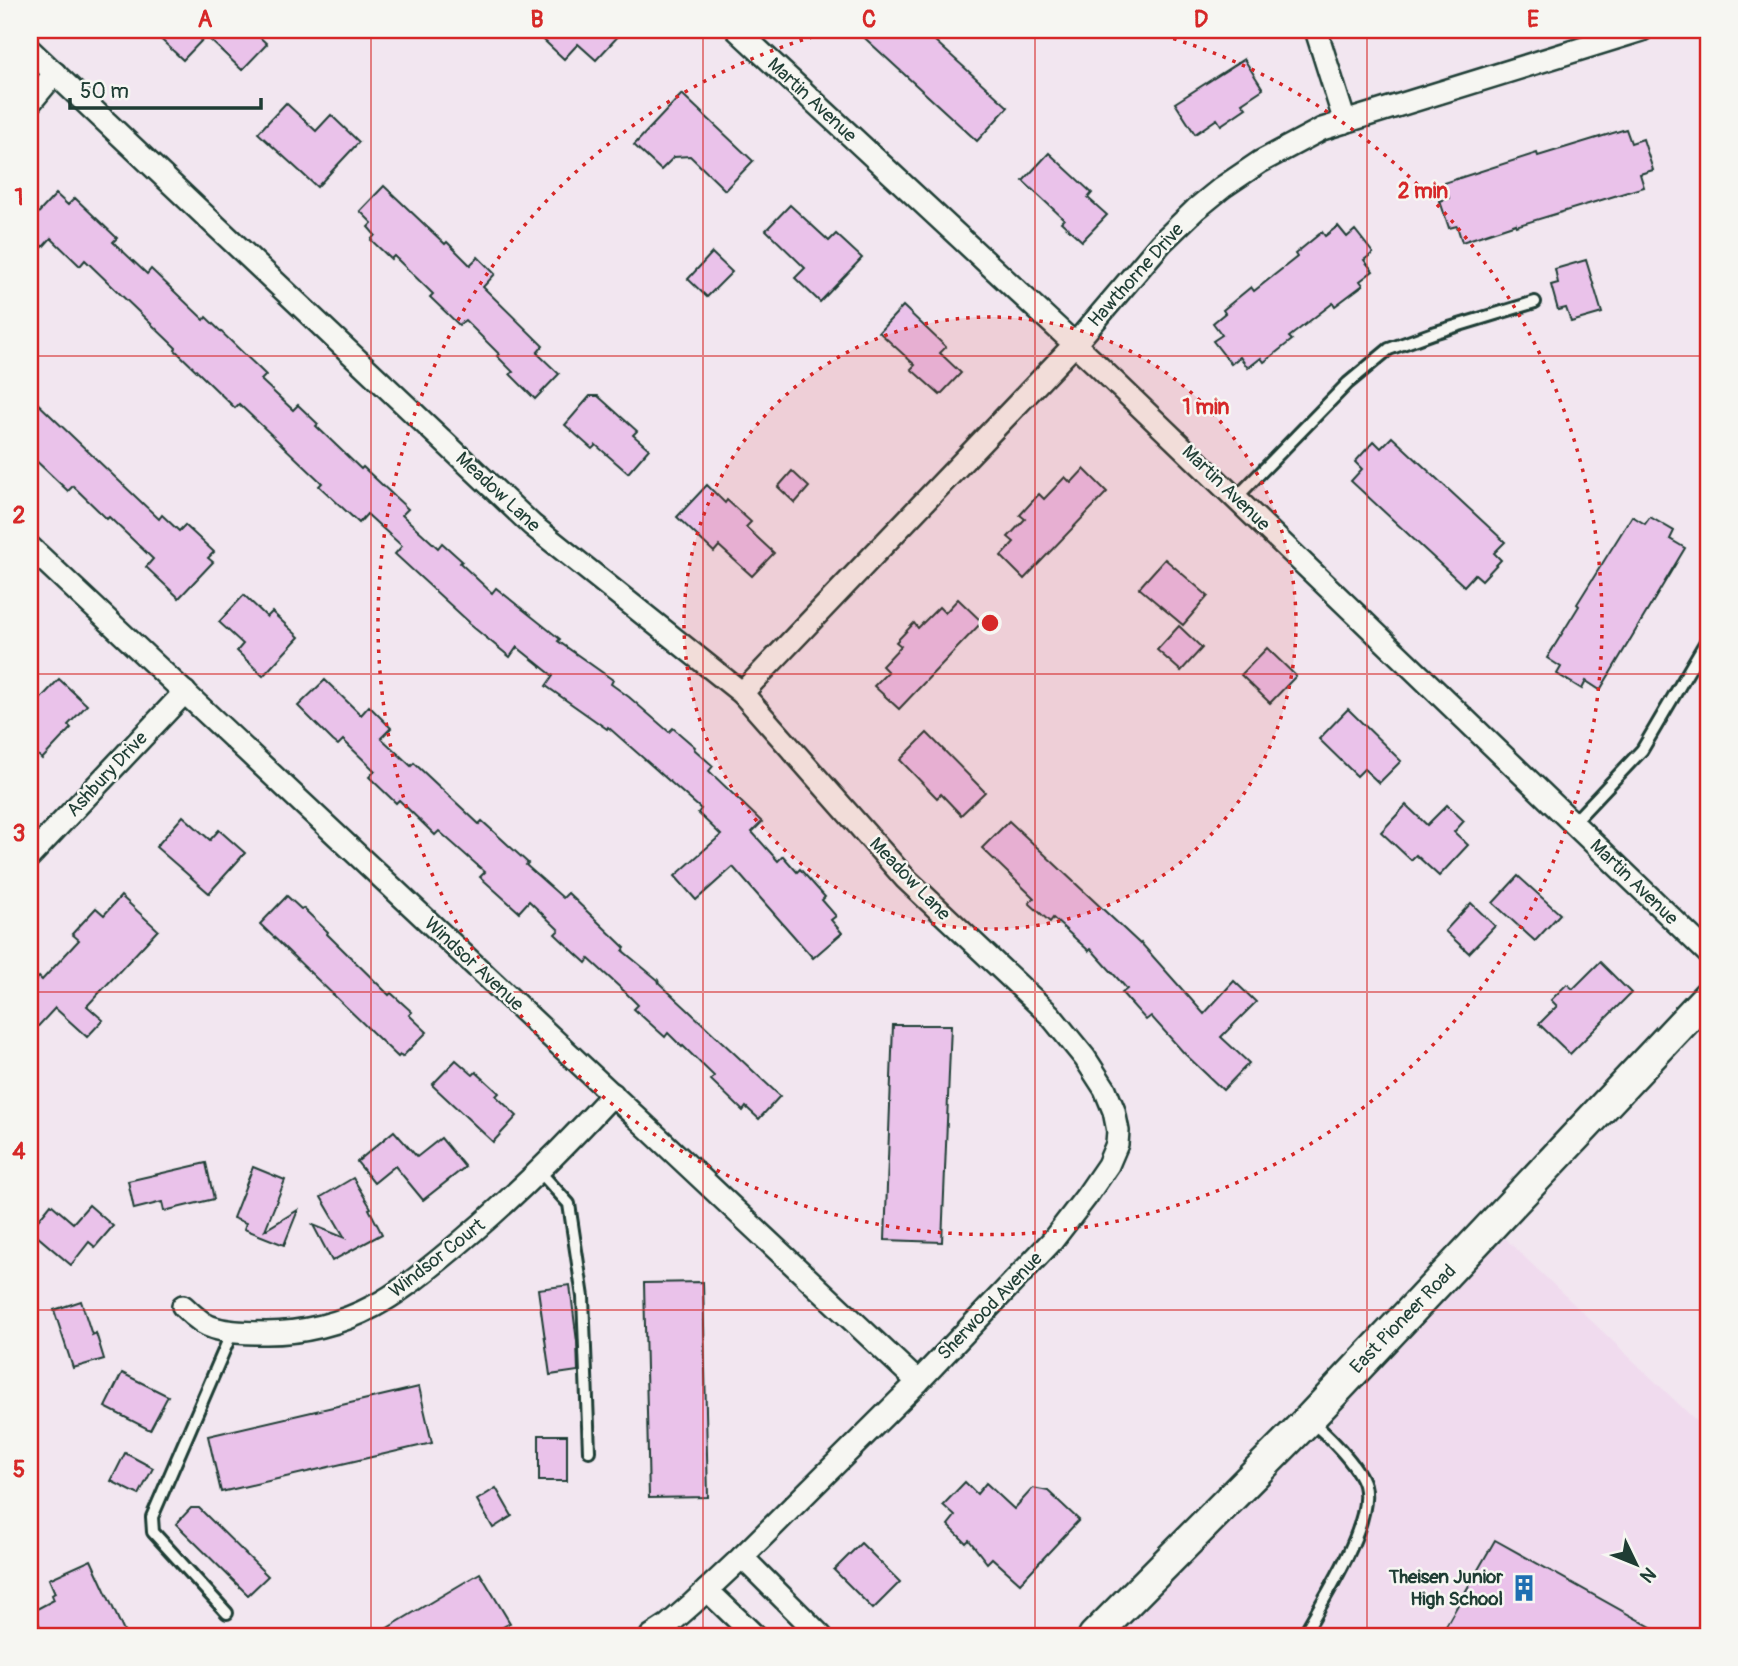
<svg xmlns="http://www.w3.org/2000/svg" width="1738" height="1666" font-family="Pangolin,sans-serif">
  <rect width="100%" height="100%" fill="#f2e6f0"/>
  <filter id="ink" filterUnits="userSpaceOnUse"><feTurbulence type="fractalNoise" baseFrequency=".0143" numOctaves="2"/><feDisplacementMap in="SourceGraphic" scale="14" xChannelSelector="R" yChannelSelector="G"/><feConvolveMatrix kernelMatrix="1 2 1 2 8 2 1 2 1" color-interpolation-filters="sRGB"/></filter>
  <g filter="url(#ink)">
    <path fill="#f0dbee" d="M1492 1226 1708 1432V1636H1095Z"/>
    <g fill="#eac2ea" stroke="#1f3d34" stroke-width="2">
      <path d="M151 30H252L267 44 242 70 206 36 183 60Z"/>
      <path d="M533 30H624L596 60 578 44 564 59Z"/>
      <path d="M856 30H923L1008 107 977 141Z"/>
      <path d="M1244 59 1263 89 1242 103 1246 108 1221 125 1217 119 1195 134 1175 103Z"/>
      <path d="M682 94 753 161 725 190 690 156 674 157 661 170 634 145Z"/>
      <path d="M286 103 316 131 331 115 359 142 317 187 258 133Z"/>
      <path d="M1626 129 1631 143 1643 139 1653 170 1640 174 1644 187 1516 226V224L1462 242 1457 226 1449 228 1440 201 1449 198 1444 183 1537 153 1538 156Z"/>
      <path d="M1049 153 1092 193 1088 198 1107 215 1082 241 1061 222 1064 219 1023 181Z"/>
      <path d="M384 186 445 244 447 242 470 265 478 257 495 274 483 287 543 346 537 353 559 374 535 399 510 374 513 372 497 356 499 354 465 320 459 325 430 297 433 294 394 256 391 259 371 240 375 235 368 227 372 223 360 211Z"/>
      <path d="M56 194 68 205 75 198 117 238 113 242 147 274 151 269 204 320 206 317 266 375 261 380 293 410 298 405 318 424 316 426 361 469 363 467 408 509 402 515 438 548 442 543 462 561 460 563 492 593 496 588 560 639 558 641 613 680 611 684 629 697 669 732 673 728 695 747 694 749 713 766 709 771 762 822 752 832 778 861 783 856 797 872 800 869 825 897 822 900 836 916 831 920 842 933 813 958 733 867 696 900 675 876 721 835 698 813 701 809 608 727 607 729 546 686 553 676 517 647 510 657 468 623 469 622 395 554 402 546 367 514 359 523 319 486 322 483 239 404 235 408 175 350 176 348 85 260 80 266 51 238 43 247 30 235V222Z"/>
      <path d="M790 205 829 241 836 234 862 258 820 302 795 278 805 268 766 230Z"/>
      <path d="M1338 226 1347 237 1355 230 1373 253 1364 260 1373 271 1360 281 1363 285 1335 306 1333 303 1289 337 1292 340 1264 362 1261 358 1248 368 1240 357 1231 364 1213 341 1222 335 1213 323 1225 313 1223 310 1251 287 1254 291 1297 257 1295 254 1322 232 1325 236Z"/>
      <path d="M712 253 732 272 707 297 688 279Z"/>
      <path d="M1586 260 1602 313 1571 322 1566 308 1558 310 1551 285 1558 283 1555 269Z"/>
      <path d="M903 306 946 347 940 353 961 373 940 395 911 369 915 365 879 332Z"/>
      <path d="M30 396 159 519 162 515 179 531 185 525 214 552 208 558 213 562 179 598 146 567 153 559 109 517 107 519 73 486 68 491 30 455Z"/>
      <path d="M590 396H598L637 431 633 435 649 449 628 473 596 445 592 449 565 425Z"/>
      <path d="M1392 437 1505 542 1494 553 1501 560 1482 580 1475 574 1464 586 1351 481 1362 469 1355 462 1374 441 1381 448Z"/>
      <path d="M1084 469 1107 492 1024 579 1001 556 1014 542 1008 537 1025 519 1020 515 1039 494 1044 499 1065 477 1071 483Z"/>
      <path d="M792 471 809 487 795 503 778 487Z"/>
      <path d="M707 485 725 503 727 500 751 522 746 527 774 553 752 576 719 546 714 552 677 517Z"/>
      <path d="M1632 516 1645 524 1650 517 1674 531 1670 539 1685 548 1600 690 1586 681 1582 689 1557 674 1561 667 1547 658 1579 606 1577 604Z"/>
      <path d="M1165 559 1208 596 1183 625 1139 588Z"/>
      <path d="M244 595 267 617 272 612 299 637 263 676 237 651 243 644 219 622Z"/>
      <path d="M958 599 982 622 899 709 874 686 888 672 882 666 901 646 896 642 914 623 918 628 939 607 945 613Z"/>
      <path d="M1179 626 1202 648 1181 671 1157 650Z"/>
      <path d="M1267 648 1296 676 1270 703 1241 675Z"/>
      <path d="M59 679 87 705 68 725 71 728 42 759 30 747V710Z"/>
      <path d="M325 680 361 715 369 706 391 728 381 738 411 766 414 763 479 824 482 821 528 863 526 865 563 898 568 893 625 948 623 951 658 980 659 983 780 1096 759 1119 746 1107 743 1111 711 1080 714 1076 683 1046 682 1047 668 1033 665 1037 634 1009 638 1005 625 992 589 959 586 963 574 952 555 934 559 930 529 901 519 912 480 877 485 872 439 831 435 835 399 800 396 803 369 777 375 771 343 740 338 745 333 741 298 706Z"/>
      <path d="M1348 709 1401 761 1379 783 1364 769 1357 776 1319 739Z"/>
      <path d="M927 733 985 792 961 815 941 794 937 798 900 760Z"/>
      <path d="M1406 805 1427 825 1447 805 1464 821 1454 832 1468 845 1439 876 1416 855 1411 860 1381 832Z"/>
      <path d="M183 816 210 840 219 830 245 853 209 893 156 847Z"/>
      <path d="M1009 821 1140 944 1141 943 1204 1014 1234 981 1256 1002 1221 1037 1249 1063 1223 1090 1184 1053 1151 1016 1146 1020 1122 993 1127 989 1091 949 1089 951 1053 918 1050 922 1029 903 1034 898 982 848Z"/>
      <path d="M1518 876 1560 914 1535 941 1493 903Z"/>
      <path d="M121 896 158 930 87 1006 103 1020 87 1037 55 1008 30 1035V986L39 977 42 980 79 940 72 934 96 908 104 915Z"/>
      <path d="M287 896 301 909 303 908 328 932 327 934 389 995 391 993 412 1012 409 1015 427 1032 402 1057 400 1055 398 1057 260 924Z"/>
      <path d="M1471 903 1495 926 1469 953 1445 931Z"/>
      <path d="M1600 962 1631 993 1570 1054 1539 1024 1557 1006 1551 1000 1567 984 1573 989Z"/>
      <path d="M893 1025H951L942 1242 885 1240Z"/>
      <path d="M456 1060 473 1075 476 1072 499 1093 496 1096 517 1116 493 1142 432 1085Z"/>
      <path d="M394 1131 417 1157 441 1138 465 1167 423 1200 395 1166 374 1183 357 1162Z"/>
      <path d="M206 1163 214 1199 164 1211 162 1202 134 1209 128 1181Z"/>
      <path d="M253 1167 285 1180 265 1230 298 1210 284 1245 244 1229 246 1223 233 1218Z"/>
      <path d="M353 1178 371 1208 369 1209 382 1234 332 1261 313 1225 345 1238 321 1197Z"/>
      <path d="M51 1204 73 1223 89 1205 113 1226 95 1247 89 1242 71 1265 30 1230Z"/>
      <path d="M703 1282 708 1497 649 1498 644 1283Z"/>
      <path d="M570 1285 577 1342 578 1371 550 1375 538 1289Z"/>
      <path d="M81 1301 92 1335 96 1333 104 1359 73 1368 54 1310Z"/>
      <path d="M122 1373 168 1396 150 1430 105 1407Z"/>
      <path d="M419 1387 432 1443 221 1492 208 1436Z"/>
      <rect x="539" y="1435" width="28" height="46"/>
      <path d="M125 1453 153 1468 139 1495 111 1481Z"/>
      <path d="M965 1482 977 1494 986 1483 1014 1509 1033 1488 1048 1491 1079 1520 1020 1583 992 1558 987 1563 969 1540 966 1543 948 1525 955 1516 943 1505Z"/>
      <path d="M496 1488 512 1516 493 1528 477 1500Z"/>
      <path d="M191 1508H199L268 1576 248 1595 176 1524Z"/>
      <path d="M1495 1540 1667 1636H1440Z"/>
      <path d="M861 1543 900 1582 873 1609 834 1570Z"/>
      <path d="M91 1560 126 1636H44L33 1611 54 1600 52 1595 55 1593 49 1579Z"/>
      <path d="M480 1573 510 1623 487 1636H374Z"/>
    </g>
    <g fill="none" stroke-linecap="round" stroke-linejoin="round">
      <defs>
        <g id="lane">
          <path d="M1236 498 1348 383 1389 349 1433 333 1535 302"/>
          <path d="M1573 823 1642 750 1708 638"/>
          <path d="M539 1171 569 1204 583 1297 589 1451"/>
          <path d="M227 1613 153 1532 152 1517 232 1332"/>
          <path d="M1303 1636C1322 1601 1374 1524 1364 1485 1359 1466 1325 1432 1309 1420"/>
        </g>
        <g id="street">
          <path d="M737 30 1097 365 1708 953"/>
          <path d="M1316 30 1345 122"/>
          <path d="M30 50 532 525 742 693 905 878 1050 1015 1085 1058 1105 1089 1114 1111 1118 1131 1117 1144 1108 1165 1086 1197 1052 1241 918 1382 742 1557 692 1604 668 1625 651 1636"/>
          <path d="M30 103 55 73"/>
          <path d="M30 547 918 1382"/>
          <path d="M742 693 1075 344 1161 243 1196 209 1223 187 1260 162 1322 129 1642 30"/>
          <path d="M30 856 185 692"/>
          <path d="M183 1306C189 1312 196 1318 203 1323 218 1333 248 1333 266 1333 302 1333 341 1324 374 1306 397 1294 418 1277 439 1260 501 1210 559 1153 613 1094"/>
          <path d="M742 1557 821 1636"/>
          <path d="M707 1590 755 1636"/>
        </g>
        <path id="secondary" d="M1094 1636 1309 1419 1708 996"/>
      </defs>
      <use href="#lane" stroke="#1f3d34" stroke-width="16"/>
      <use href="#street" stroke="#1f3d34" stroke-width="26"/>
      <use href="#secondary" stroke="#1f3d34" stroke-width="35"/>
      <use href="#lane" stroke="#f6f6f2" stroke-width="10"/>
      <use href="#street" stroke="#f6f6f2" stroke-width="21"/>
      <use href="#secondary" stroke="#f6f6f2" stroke-width="30"/>
    </g>
  </g>
  <path fill="none" stroke="#d62828" stroke-width="2" stroke-opacity="0.55" d="M371 30V1636M703 30V1636M1035 30V1636M1367 30V1636M30 356H1708M30 674H1708M30 992H1708M30 1310H1708"/>
  <circle cx="990" cy="623" r="306" fill="#d62828" fill-opacity=".12"/>
  <g fill="none" stroke="#d62828" stroke-width="3.5" stroke-dasharray="3.5 7">
    <circle cx="990" cy="623" r="306"/>
    <path d="M1143 30A612 612 0 1 1 837 30"/>
  </g>
  <defs>
    <symbol id="building-bare" viewBox="-9 -9 18 18"><path d="M-4-6H4V6H1V3H-1V6H-4ZM-2.5-4.3h1.7v1.8h-1.7ZM.8-4.3h1.7v1.8H.8ZM-2.5-1h1.7V.8h-1.7ZM.8-1h1.7V.8H.8Z" fill="#1f6fb2" stroke="#f6f6f2" stroke-width="2.5" paint-order="stroke"/></symbol>
  </defs>
  <g fill-rule="evenodd">
    <use href="#building-bare" x="1505" y="1569" width="38" height="38"/>
  </g>
  <g text-anchor="middle" dominant-baseline="central" stroke-width="5" stroke-linejoin="round" paint-order="stroke">
    <g font-size="19" fill="#1f3d34" stroke="#f6f6f2">
      <text transform="translate(812 100) rotate(43)">Martin Avenue</text>
      <text transform="translate(1136 275) rotate(-48)">Hawthorne Drive</text>
      <text transform="translate(1226 488) rotate(44)">Martin Avenue</text>
      <text transform="translate(498 492) rotate(43)">Meadow Lane</text>
      <text transform="translate(107 774) rotate(-47)">Ashbury Drive</text>
      <text transform="translate(910 879) rotate(46)">Meadow Lane</text>
      <text transform="translate(1634 882) rotate(44)">Martin Avenue</text>
      <text transform="translate(474 964) rotate(43)">Windsor Avenue</text>
      <text transform="translate(437 1258) rotate(-38)">Windsor Court</text>
      <text transform="translate(990 1306) rotate(-46)">Sherwood Avenue</text>
      <text transform="translate(1403 1319) rotate(-46)">East Pioneer Road</text>
    </g>
    <g font-size="19" font-weight="bold" fill="#1f3d34" stroke="#f6f6f2" text-anchor="end">
      <text x="1503" y="1577">Theisen Junior<tspan x="1503" dy="22">High School</tspan></text>
    </g>
  </g>
  <circle cx="990" cy="623" r="10" fill="#d62828" stroke="#f6f6f2" stroke-width="3.5"/>
  <g font-size="21" text-anchor="middle" font-weight="bold" fill="#d62828" stroke="#f6f6f2" stroke-width="5" stroke-linejoin="round" paint-order="stroke">
    <text x="1423" y="198">2 min</text>
    <text x="1206" y="414">1 min</text>
  </g>
  <rect width="1738" height="1666" fill="none" stroke="#f6f6f2" stroke-width="77"/>
  <g transform="translate(1636 1564) rotate(133)" stroke="#f6f6f2" stroke-width="5" paint-order="stroke">
  <path d="M0-5L12 26L0 18L-12 26Z" fill="#1f3d34"/>
  <text y="-10" font-size="19" font-weight="bold" text-anchor="middle" fill="#1f3d34">N</text>
  </g>
  <path d="M70 98v10h191v-10" fill="none" stroke="#1f3d34" stroke-width="3.5"/>
  <text x="80" y="98" font-size="21" fill="#1f3d34" stroke="#f6f6f2" stroke-width="5" paint-order="stroke">50 m</text>
  <rect x="38" y="38" width="1662" height="1590" fill="none" stroke="#d62828" stroke-width="2.5"/>
  <g font-size="23" text-anchor="middle" font-weight="bold" fill="#d62828">
    <text x="205" y="27">A</text>
    <text x="537" y="27">B</text>
    <text x="869" y="27">C</text>
    <text x="1201" y="27">D</text>
    <text x="1533" y="27">E</text>
    <text x="19" y="205">1</text>
    <text x="19" y="523">2</text>
    <text x="19" y="841">3</text>
    <text x="19" y="1159">4</text>
    <text x="19" y="1477">5</text>
  </g>
</svg>
